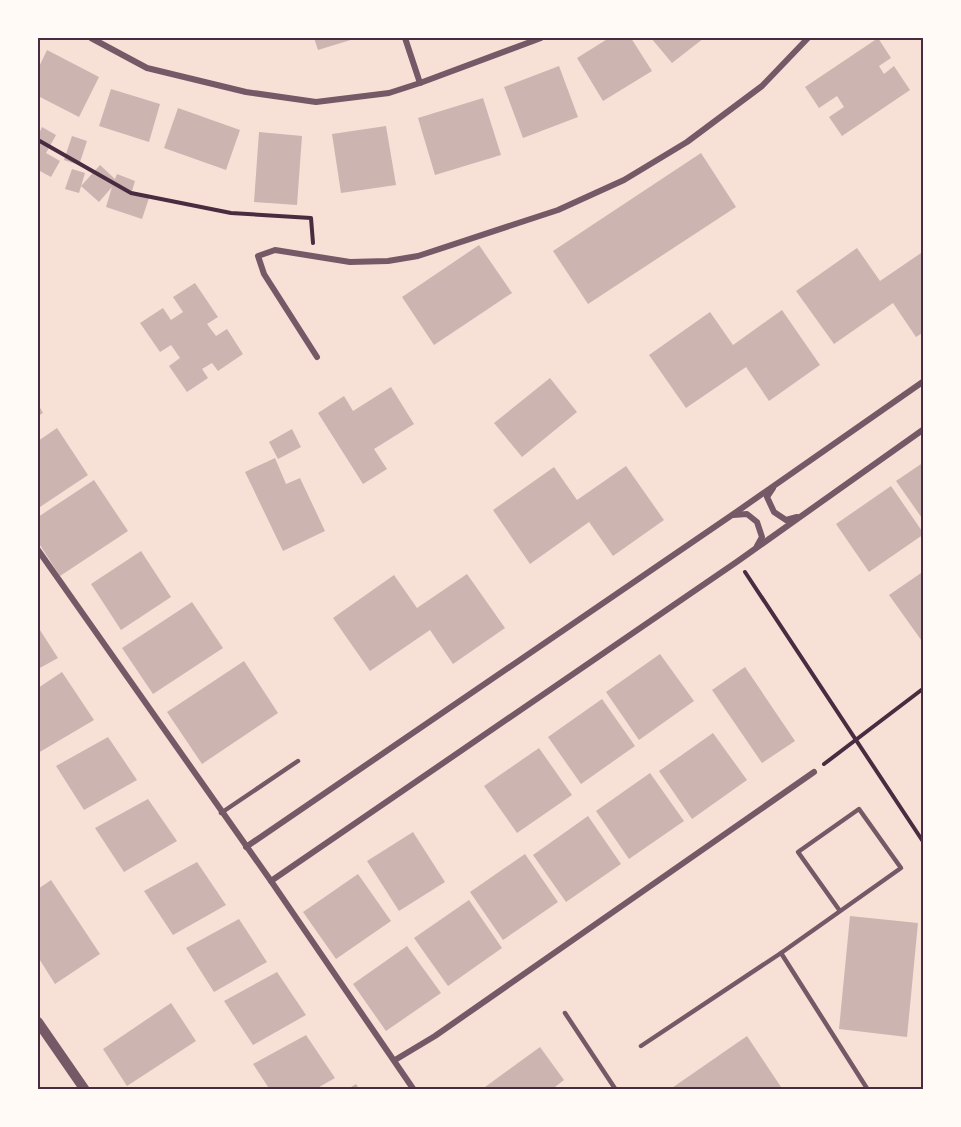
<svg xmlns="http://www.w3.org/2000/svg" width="961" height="1127" font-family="Figtree,sans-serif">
  <rect width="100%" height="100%" fill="#f7e1d7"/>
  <g fill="#ccb4b1">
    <path d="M314 38H357L318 50Z"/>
    <path d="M609 38H631L652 71 603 101 577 58Z"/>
    <path d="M651 38H704L672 63Z"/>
    <path d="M878 38 891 58 879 66 884 74 894 66 910 90 842 136 829 117 844 107 837 96 819 108 805 87Z"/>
    <path d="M47 50 99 77 79 117 38 96V69Z"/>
    <path d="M559 66 578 117 523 138 504 87Z"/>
    <path d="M111 89 160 104 149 142 99 126Z"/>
    <path d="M483 98 501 155 435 175 418 118Z"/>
    <path d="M178 108 240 130 226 170 164 148Z"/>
    <path d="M386 126 396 185 341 193 332 134Z"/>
    <path d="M42 127 56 135 46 153 60 161 51 177 38 170V136Z"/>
    <path d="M259 132 302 136 297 205 254 202Z"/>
    <path d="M72 136 87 141 79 165 64 160Z"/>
    <path d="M701 153 736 207 588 304 553 251Z"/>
    <path d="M100 165 115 179 117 174 135 181 132 191 149 198 142 219 106 207 112 187 99 202 81 186Z"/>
    <path d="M72 169 85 173 79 193 65 189Z"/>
    <path d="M479 245 512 293 434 345 402 297Z"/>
    <path d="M857 248 880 281 924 251V332L916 337 893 303 834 344 796 291Z"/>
    <path d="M195 283 218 317 207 324 216 336 227 329 243 354 218 371 212 363 202 369 208 378 187 392 169 366 180 358 171 345 160 352 140 323 163 308 171 320 183 312 173 297Z"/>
    <path d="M782 310 820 365 769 401 746 367 686 408 649 355 710 312 733 345Z"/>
    <path d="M550 378 577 412 522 457 494 423Z"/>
    <path d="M391 387 414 424 374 449 387 469 363 484 318 413 344 396 353 411Z"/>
    <path d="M38 404 43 413 38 416Z"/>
    <path d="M57 428 88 475 40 507 38 502V441Z"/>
    <path d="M292 429 301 447 278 459 269 442Z"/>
    <path d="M275 458 286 484 300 478 325 531 283 551 245 472Z"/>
    <path d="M924 462V521L896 481Z"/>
    <path d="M626 466 664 520 613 556 589 522 530 564 493 510 554 467 577 500Z"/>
    <path d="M94 480 128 531 60 576 38 542V517Z"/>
    <path d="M891 486 924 534 869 572 836 524Z"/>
    <path d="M141 551 171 597 121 630 91 584Z"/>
    <path d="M924 571V644L889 595Z"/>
    <path d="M467 574 505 628 453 664 430 630 370 671 333 618 394 575 417 608Z"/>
    <path d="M192 602 223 648 153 694 122 648Z"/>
    <path d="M38 627 58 658 38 669Z"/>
    <path d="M660 654 694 701 639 740 606 692Z"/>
    <path d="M244 661 278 713 202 764 167 712Z"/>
    <path d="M745 667 795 741 762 763 712 690Z"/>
    <path d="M62 672 94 720 38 753V688Z"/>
    <path d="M602 699 635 746 581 784 548 737Z"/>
    <path d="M713 733 747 780 692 819 659 771Z"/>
    <path d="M108 737 137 780 84 810 56 766Z"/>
    <path d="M539 748 572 795 517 833 484 786Z"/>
    <path d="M650 773 684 821 629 859 596 811Z"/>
    <path d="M148 799 177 841 124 872 95 828Z"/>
    <path d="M588 816 621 864 566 902 533 855Z"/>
    <path d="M413 832 445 882 399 911 367 861Z"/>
    <path d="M525 854 558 902 503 940 470 892Z"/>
    <path d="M197 862 226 905 173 935 144 891Z"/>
    <path d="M358 874 391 921 336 959 303 912Z"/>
    <path d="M51 880 100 954 55 984 38 957V889Z"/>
    <path d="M469 900 502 948 448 986 414 938Z"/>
    <path d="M850 916 918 923 907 1037 839 1029Z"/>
    <path d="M239 919 267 962 214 992 186 948Z"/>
    <path d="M407 946 441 993 386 1031 353 984Z"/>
    <path d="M277 972 306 1015 253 1045 224 1001Z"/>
    <path d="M171 1003 196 1041 127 1086 103 1049Z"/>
    <path d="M306 1035 335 1078 314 1090H270L253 1064Z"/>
    <path d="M747 1036 783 1090H669Z"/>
    <path d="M540 1047 564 1080 551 1090H481Z"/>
    <path d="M356 1084 360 1090H346Z"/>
  </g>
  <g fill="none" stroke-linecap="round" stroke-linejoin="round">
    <g stroke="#4a2c40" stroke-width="4">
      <path d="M38 140 131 193 231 213 311 218 313 243"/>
      <path d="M745 572 924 843"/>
      <path d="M824 764 924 688"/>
    </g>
    <g stroke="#755966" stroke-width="4.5">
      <path d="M221 813 298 761"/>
      <path d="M781 953 901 868 859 809 798 852 840 911"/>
      <path d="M565 1013 616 1090"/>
      <path d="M641 1046 781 953 868 1090"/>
    </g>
    <g stroke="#755966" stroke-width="6">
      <path d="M91 38 147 68 246 92 316 102 389 93 420 83 541 38"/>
      <path d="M405 38 420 83"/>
      <path d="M317 357 264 274 258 256 275 250 350 262 388 261 418 256 558 210 624 180 687 142 762 86 808 38"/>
      <path d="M773 488 767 497 774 512 786 520 797 517"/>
      <path d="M733 515 747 514 757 522 762 537 757 546"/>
      <path d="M38 550 271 881 414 1090"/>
      <path d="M246 847 732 515 924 381"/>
      <path d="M271 881 738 561 924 429"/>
      <path d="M395 1060 435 1036 814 772"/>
    </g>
    <path stroke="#755966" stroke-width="10" d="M38 1022 85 1090"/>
  </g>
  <rect width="961" height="1127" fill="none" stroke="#fffaf5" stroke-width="78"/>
  <rect x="39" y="39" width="883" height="1049" fill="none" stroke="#4a2c40" stroke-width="2"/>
</svg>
